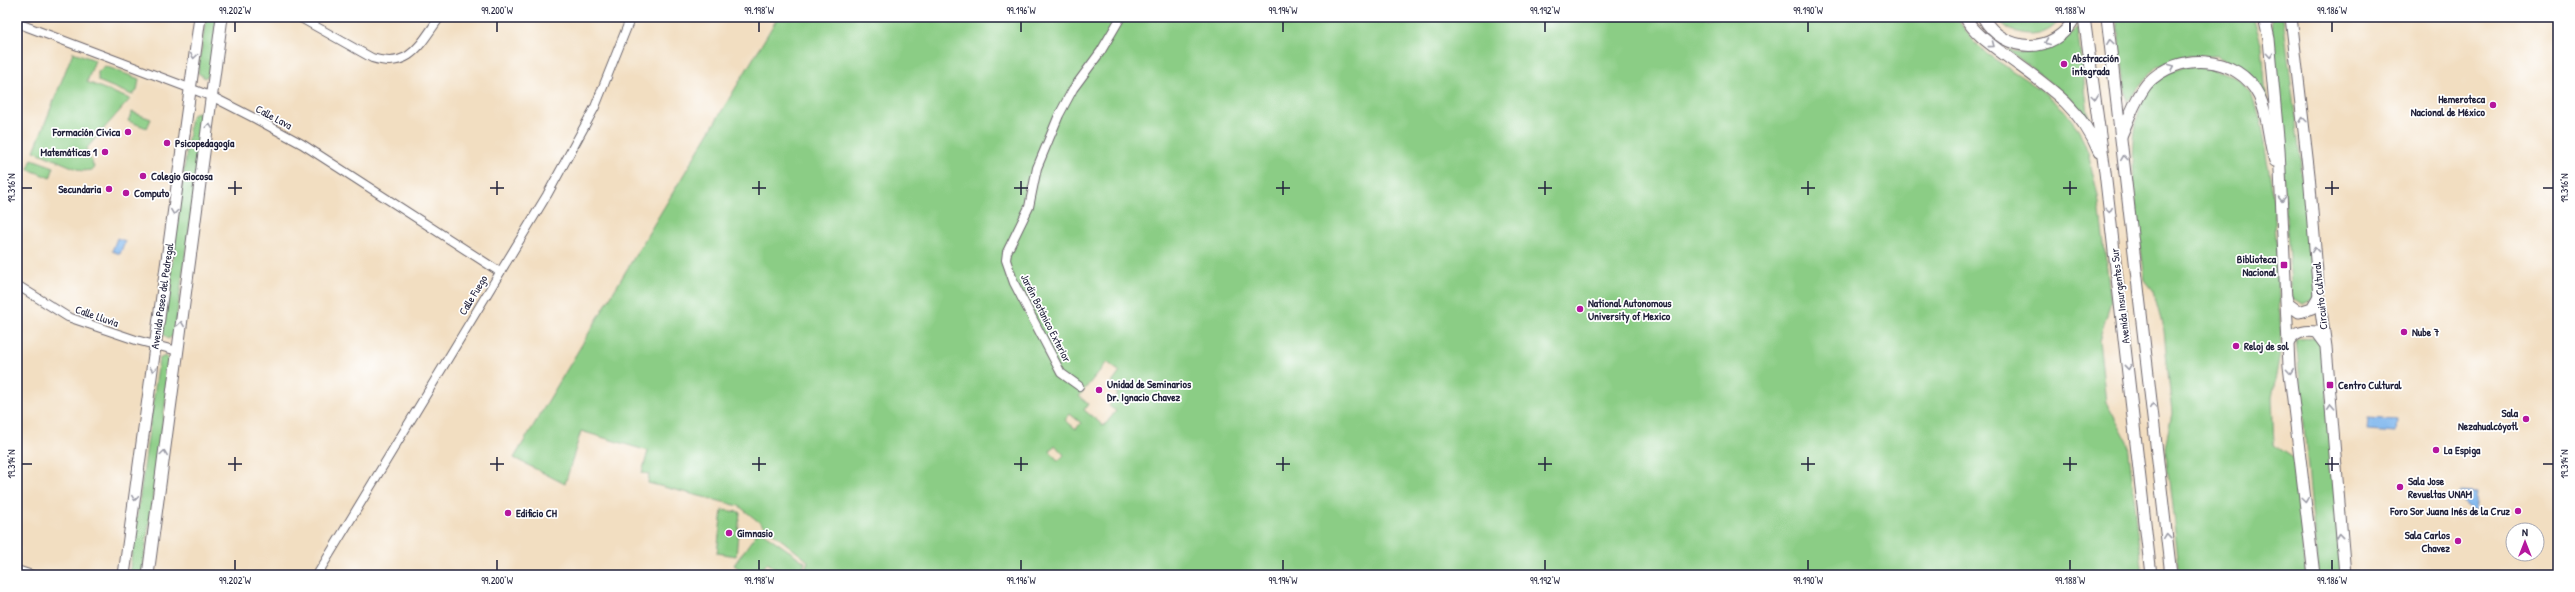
<svg xmlns="http://www.w3.org/2000/svg" width="2575" height="592" font-family="'Patrick Hand',sans-serif">
  <rect width="100%" height="100%" fill="#fff"/>
  <filter id="ink" filterUnits="userSpaceOnUse"><feTurbulence type="fractalNoise" baseFrequency=".025" numOctaves="2"/><feDisplacementMap in="SourceGraphic" scale="8" xChannelSelector="R" yChannelSelector="G"/><feConvolveMatrix kernelMatrix="1 2 1 2 8 2 1 2 1" color-interpolation-filters="sRGB"/></filter>
  <filter id="wash" filterUnits="userSpaceOnUse"><feTurbulence type="fractalNoise" baseFrequency=".012" numOctaves="4" result="noise"/><feDisplacementMap in="SourceGraphic" scale="16" xChannelSelector="R" yChannelSelector="G"/><feGaussianBlur stdDeviation="0.9" result="paint"/><feColorMatrix in="noise" values="0 0 0 0 0 0 0 0 0 0 0 0 0 0 0 0 0 1.4 0 .05"/><feComposite in="paint" operator="in"/></filter>
  <g filter="url(#wash)">
    <rect width="100%" height="100%" fill="#f2dec1"/>
    <g fill="#8bcd85" stroke="#567860" fill-rule="evenodd">
      <path d="M206 17H217L209 75 205 78 198 73Z"/>
      <path d="M778 17H1956L1971 38 1987 54 2040 89 2064 110 2079 130 2088 152 2098 196 2111 302 2099 340 2106 402 2128 443 2143 575H803L808 561 739 506 648 483 649 474 642 473 648 451 581 431 565 484 514 458ZM1107 362 1120 372 1109 387 1118 394 1109 406 1116 411 1104 426 1084 410 1088 404 1079 396ZM1070 414 1081 423 1076 429 1065 420ZM1055 445 1064 455 1058 461 1050 451Z"/>
      <path d="M1996 17H2062C2045 42 2014 40 1996 17Z"/>
      <path d="M2116 17H2253L2262 46 2267 108 2251 75 2218 56H2188L2156 67 2127 102Z"/>
      <path d="M2271 17H2283L2316 289 2314 300 2303 305 2292 298Z"/>
      <path d="M2077 27 2089 120 2073 101 2007 49C2038 56 2056 51 2077 27Z"/>
      <path d="M73 52 95 60 87 82 130 99 86 149 94 167 92 170 82 171 34 151Z"/>
      <path d="M105 66 139 79 137 91 132 95 98 81V72Z"/>
      <path d="M2186 66 2210 69 2233 76 2251 93 2260 121 2274 199 2281 336 2280 353 2272 398 2274 445 2295 459 2306 575H2180L2165 447 2172 413 2164 331 2153 291 2145 281C2140 230 2115 115 2158 79 2164 73 2177 70 2186 66Z"/>
      <path d="M132 112 151 119 147 128 128 121Z"/>
      <path d="M198 112 205 116 174 335 168 339 163 334 191 116Z"/>
      <path d="M32 159 54 167 50 178 28 169Z"/>
      <path d="M2317 338 2324 349 2341 575H2318L2296 339Z"/>
      <path d="M165 356 171 361 142 575H129L159 359Z"/>
      <path d="M722 510 740 512 736 556 717 553Z"/>
      <path d="M759 530 805 562 801 575H787L767 563 758 575H748L734 565Z"/>
    </g>
    <g fill="#7db5ed" stroke="#506c94">
      <path d="M117 238 125 241 120 254 112 251Z"/>
      <path d="M2368 418 2397 420 2396 432 2367 430Z"/>
      <path d="M2460 492 2477 493 2475 511 2466 506 2458 496Z"/>
    </g>
  </g>
  <g filter="url(#ink)">
    <g fill="none" stroke-linecap="round" stroke-linejoin="round">
      <defs>
        <g id="street">
          <path d="M299 17 372 58C410 70 420 44 440 17"/>
          <path d="M17 23 213 97 256 119 302 144 500 272"/>
          <path d="M17 285 68 317 136 340 178 351"/>
          <path d="M1079 386 1061 373 1014 283 1006 260 1007 252 1029 207 1037 168 1059 115 1073 89 1101 51 1121 17"/>
          <path d="M17 570 32 575"/>
          <path d="M317 575 547 195 595 107 631 17"/>
        </g>
        <g id="secondary">
          <path d="M1965 17C1975 34 1990 44 2005 55 2044 84 2080 105 2099 152"/>
          <path d="M1983 17C2003 54 2055 56 2075 17"/>
          <path d="M2084 17 2105 172 2151 575"/>
          <path d="M2107 17 2171 575"/>
          <path d="M2264 17 2269 39 2279 149 2289 366 2314 575"/>
          <path d="M2291 17 2309 175 2319 296 2326 347 2345 575"/>
          <path d="M2121 136C2129 118 2135 99 2147 84 2177 51 2238 54 2259 96 2269 116 2268 140 2275 161"/>
          <path d="M2286 297 2288 304 2299 312 2312 308 2319 296"/>
          <path d="M2288 343C2295 332 2304 330 2316 332L2324 343"/>
          <path d="M124 575 200 17"/>
          <path d="M148 575 222 17"/>
        </g>
      </defs>
      <use href="#street" stroke="#6b646a" stroke-width="10"/>
      <use href="#secondary" stroke="#6b646a" stroke-width="13"/>
      <use href="#street" stroke="#fff" stroke-width="8"/>
      <use href="#secondary" stroke="#fff" stroke-width="11"/>
    </g>
    <defs><path id="oneway-chevron" d="M-2-3.5L2.5 0L-2 3.5" fill="none" stroke-width="1.6" stroke-linecap="round" stroke-linejoin="round"/></defs>
    <g stroke="#9c9ca7">
      <use href="#oneway-chevron" transform="translate(2047 42) rotate(158)"/>
      <use href="#oneway-chevron" transform="translate(2110 42) rotate(-97)"/>
      <use href="#oneway-chevron" transform="translate(1992 45) rotate(37)"/>
      <use href="#oneway-chevron" transform="translate(2270 55) rotate(85)"/>
      <use href="#oneway-chevron" transform="translate(194 56) rotate(98)"/>
      <use href="#oneway-chevron" transform="translate(2172 67) rotate(-23)"/>
      <use href="#oneway-chevron" transform="translate(2095 97) rotate(82)"/>
      <use href="#oneway-chevron" transform="translate(2303 120) rotate(-97)"/>
      <use href="#oneway-chevron" transform="translate(209 126) rotate(-83)"/>
      <use href="#oneway-chevron" transform="translate(2124 158) rotate(-97)"/>
      <use href="#oneway-chevron" transform="translate(2282 199) rotate(88)"/>
      <use href="#oneway-chevron" transform="translate(2109 210) rotate(83)"/>
      <use href="#oneway-chevron" transform="translate(174 212) rotate(98)"/>
      <use href="#oneway-chevron" transform="translate(2315 250) rotate(-96)"/>
      <use href="#oneway-chevron" transform="translate(181 324) rotate(-82)"/>
      <use href="#oneway-chevron" transform="translate(2128 367) rotate(84)"/>
      <use href="#oneway-chevron" transform="translate(153 369) rotate(97)"/>
      <use href="#oneway-chevron" transform="translate(2290 371) rotate(85)"/>
      <use href="#oneway-chevron" transform="translate(2153 406) rotate(-96)"/>
      <use href="#oneway-chevron" transform="translate(2331 407) rotate(-93)"/>
      <use href="#oneway-chevron" transform="translate(164 453) rotate(-82)"/>
      <use href="#oneway-chevron" transform="translate(135 498) rotate(98)"/>
      <use href="#oneway-chevron" transform="translate(2305 500) rotate(83)"/>
      <use href="#oneway-chevron" transform="translate(2167 536) rotate(-96)"/>
      <use href="#oneway-chevron" transform="translate(2340 536) rotate(-96)"/>
    </g>
  </g>
  <path fill="none" stroke="#22223b" stroke-width="1.5" d="M235 22V32M497 22V32M759 22V32M1021 22V32M1283 22V32M1545 22V32M1808 22V32M2070 22V32M2332 22V32M235 181V195M497 181V195M759 181V195M1021 181V195M1283 181V195M1545 181V195M1808 181V195M2070 181V195M2332 181V195M22 188H32M228 188H242M490 188H504M752 188H766M1014 188H1028M1276 188H1290M1538 188H1552M1801 188H1815M2063 188H2077M2325 188H2339M2543 188H2553M235 457V471M497 457V471M759 457V471M1021 457V471M1283 457V471M1545 457V471M1808 457V471M2070 457V471M2332 457V471M22 464H32M228 464H242M490 464H504M752 464H766M1014 464H1028M1276 464H1290M1538 464H1552M1801 464H1815M2063 464H2077M2325 464H2339M2543 464H2553M235 560V570M497 560V570M759 560V570M1021 560V570M1283 560V570M1545 560V570M1808 560V570M2070 560V570M2332 560V570"/>
  <g fill="#b5179e" stroke="#fff" stroke-width="1.5">
    <circle cx="2064" cy="64" r="4"/>
    <circle cx="2493" cy="105" r="4"/>
    <circle cx="128" cy="132" r="4"/>
    <circle cx="167" cy="143" r="4"/>
    <circle cx="105" cy="152" r="4"/>
    <circle cx="143" cy="176" r="4"/>
    <circle cx="109" cy="189" r="4"/>
    <circle cx="126" cy="193" r="4"/>
    <rect x="2280" y="261" width="8" height="8" rx="2"/>
    <circle cx="1580" cy="309" r="4"/>
    <circle cx="2404" cy="332" r="4"/>
    <circle cx="2236" cy="346" r="4"/>
    <rect x="2326" y="381" width="8" height="8" rx="2"/>
    <circle cx="1099" cy="390" r="4"/>
    <circle cx="2526" cy="419" r="4"/>
    <circle cx="2436" cy="450" r="4"/>
    <circle cx="2400" cy="487" r="4"/>
    <circle cx="2518" cy="511" r="4"/>
    <circle cx="508" cy="513" r="4"/>
    <circle cx="729" cy="533" r="4"/>
    <circle cx="2458" cy="541" r="4"/>
  </g>
  <g text-anchor="middle" dominant-baseline="central" stroke-width="3.5" stroke-linejoin="round" paint-order="stroke">
    <g font-size="11" font-weight="bold" fill="#22223b" stroke="#fff" text-anchor="start">
      <text x="2072" y="58">Abstracción<tspan x="2072" dy="13">integrada</tspan></text>
      <text x="2485" y="99" text-anchor="end">Hemeroteca<tspan x="2485" dy="13">Nacional de México</tspan></text>
      <text x="120" y="132" text-anchor="end">Formación Civica</text>
      <text x="175" y="143">Psicopedagogía</text>
      <text x="97" y="152" text-anchor="end">Matemáticas 1</text>
      <text x="151" y="176">Colegio Giocosa</text>
      <text x="101" y="189" text-anchor="end">Secundaria</text>
      <text x="134" y="193">Computo</text>
      <text x="2276" y="259" text-anchor="end">Biblioteca<tspan x="2276" dy="13">Nacional</tspan></text>
      <text x="1588" y="303">National Autonomous<tspan x="1588" dy="13">University of Mexico</tspan></text>
      <text x="2412" y="332">Nube 7</text>
      <text x="2244" y="346">Reloj de sol</text>
      <text x="1107" y="384">Unidad de Seminarios<tspan x="1107" dy="13">Dr. Ignacio Chavez</tspan></text>
      <text x="2338" y="385">Centro Cultural</text>
      <text x="2518" y="413" text-anchor="end">Sala<tspan x="2518" dy="13">Nezahualcóyotl</tspan></text>
      <text x="2444" y="450">La Espiga</text>
      <text x="2408" y="481">Sala Jose<tspan x="2408" dy="13">Revueltas UNAM</tspan></text>
      <text x="2510" y="511" text-anchor="end">Foro Sor Juana Inés de la Cruz</text>
      <text x="516" y="513">Edificio CH</text>
      <text x="737" y="533">Gimnasio</text>
      <text x="2450" y="535" text-anchor="end">Sala Carlos<tspan x="2450" dy="13">Chavez</tspan></text>
    </g>
    <g font-size="11" fill="#22223b" stroke="#fff">
      <text transform="translate(274 117) rotate(28)">Calle Lava</text>
      <text transform="translate(473 295) rotate(-59)">Calle Fuego</text>
      <text transform="translate(162 296) rotate(-82)">Avenida Paseo del Pedregal</text>
      <text transform="translate(2120 296) rotate(-97)">Avenida Insurgentes Sur</text>
      <text transform="translate(2320 296) rotate(-96)">Circuito Cultural</text>
      <text transform="translate(97 316) rotate(19)">Calle Lluvia</text>
      <text transform="translate(1046 318) rotate(63)">Jardín Botánico Exterior</text>
    </g>
  </g>
  <rect width="2575" height="592" fill="none" stroke="#fff" stroke-width="44"/>
  <g transform="translate(2525 542)"><circle r="19" fill="#ffffff" stroke="#a7a7b1"/>
  <path d="M0-3L7 15L0 10L-7 15Z" fill="#b5179e"/>
  <text y="-6" font-size="11" font-weight="bold" text-anchor="middle" fill="#22223b">N</text>
  </g>
  <rect x="22" y="22" width="2531" height="548" fill="none" stroke="#22223b" stroke-width="1.5"/>
  <g font-size="10" text-anchor="middle" fill="#22223b">
    <text x="235" y="14">99.202°W</text>
    <text x="497" y="14">99.200°W</text>
    <text x="759" y="14">99.198°W</text>
    <text x="1021" y="14">99.196°W</text>
    <text x="1283" y="14">99.194°W</text>
    <text x="1545" y="14">99.192°W</text>
    <text x="1808" y="14">99.190°W</text>
    <text x="2070" y="14">99.188°W</text>
    <text x="2332" y="14">99.186°W</text>
    <text transform="translate(11 188) rotate(-90)" y="4">19.316°N</text>
    <text transform="translate(2564 188) rotate(-90)" y="4">19.316°N</text>
    <text transform="translate(11 464) rotate(-90)" y="4">19.314°N</text>
    <text transform="translate(2564 464) rotate(-90)" y="4">19.314°N</text>
    <text x="235" y="584">99.202°W</text>
    <text x="497" y="584">99.200°W</text>
    <text x="759" y="584">99.198°W</text>
    <text x="1021" y="584">99.196°W</text>
    <text x="1283" y="584">99.194°W</text>
    <text x="1545" y="584">99.192°W</text>
    <text x="1808" y="584">99.190°W</text>
    <text x="2070" y="584">99.188°W</text>
    <text x="2332" y="584">99.186°W</text>
  </g>
</svg>
